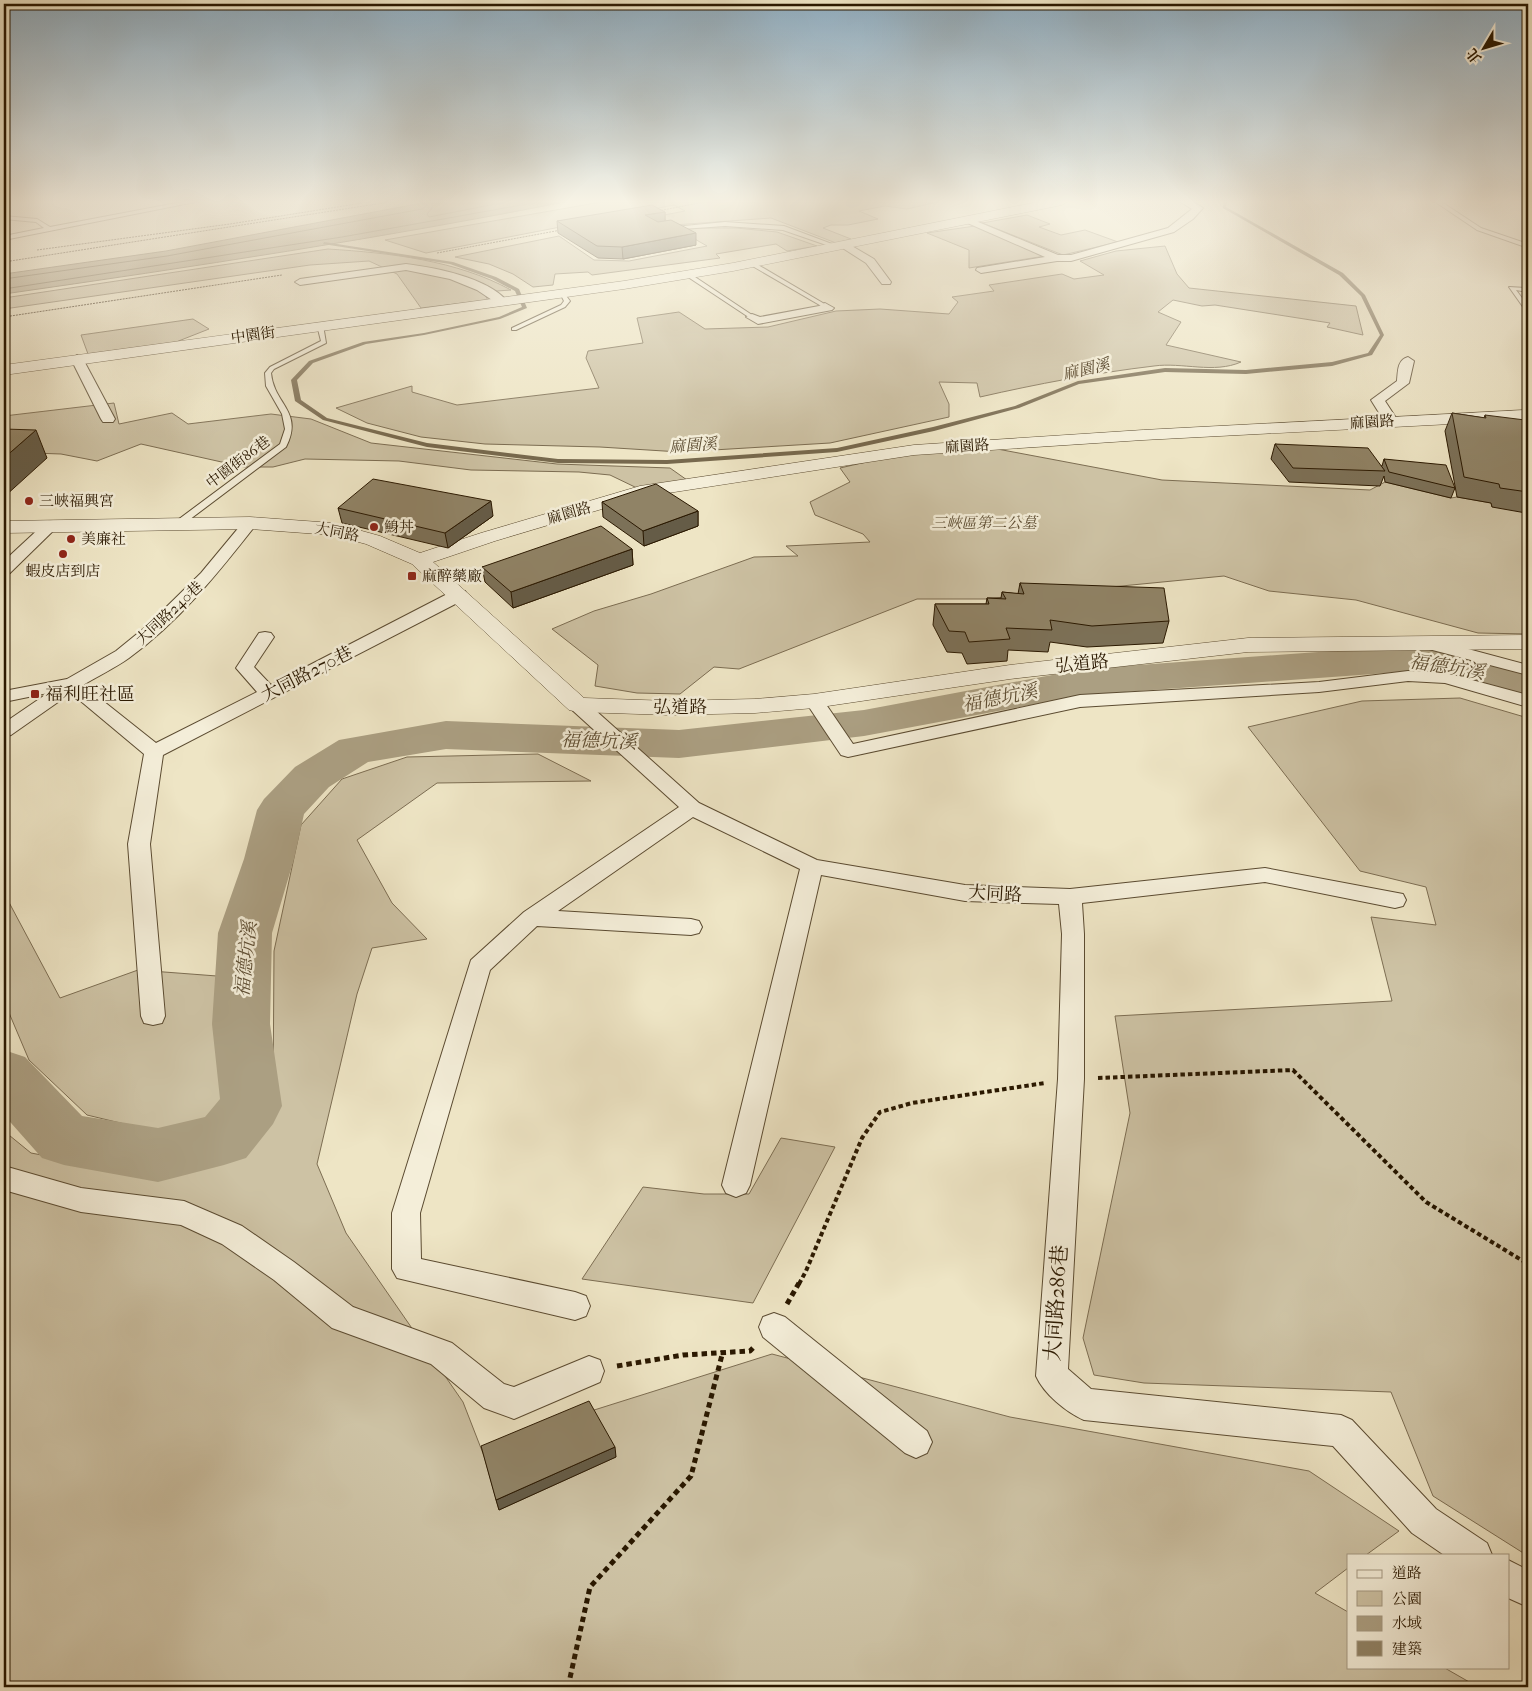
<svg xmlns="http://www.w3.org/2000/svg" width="1532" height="1691" font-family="'IM FELL French Canon','Noto Serif TC',serif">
  <rect width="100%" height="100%" fill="#eee5c5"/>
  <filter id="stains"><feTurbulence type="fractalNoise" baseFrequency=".004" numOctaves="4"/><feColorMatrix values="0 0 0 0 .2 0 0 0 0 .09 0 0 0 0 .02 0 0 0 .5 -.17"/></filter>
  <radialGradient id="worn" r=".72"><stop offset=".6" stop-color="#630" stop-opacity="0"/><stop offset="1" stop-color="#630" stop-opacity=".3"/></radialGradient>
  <g fill="#cdc2a4" stroke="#7c6d52">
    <path d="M607 201H942L907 209 885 206 859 211 878 219 848 225H831L823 228 851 239 836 243 771 218 674 225 659 216 685 211 674 205 426 253 385 240Z"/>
    <path d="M1027 215 1050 224 1039 227 1061 235 1085 230 1118 242 1063 255 982 223Z"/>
    <path d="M975 226 1045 256 969 268V250L927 233Z"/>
    <path d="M700 228H736L777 232 817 246 787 251 776 244 716 254 720 258 592 275 588 272 555 274 553 285 533 287 513 274 489 264 455 257 559 236 594 260 629 261 707 246 679 230Z"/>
    <path d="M1165 246 1177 274 1189 288 1356 306 1363 335 1327 327 1330 323 1215 305 1202 306 1173 300 1158 312 1181 322 1166 345 1241 362C1214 374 1182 362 1154 366 1095 373 1037 384 980 397L977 383 939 382 949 404V417L830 443 680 452 600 447 485 444 421 437 367 423 336 408 412 386V392L457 405 599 388 586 358 588 351 643 343 637 318 679 312 705 329 768 327 836 311 880 309 949 314 958 302 952 297 994 291 989 285 1062 274 1074 279 1104 275 1080 261 1116 251Z"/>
    <path d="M328 249C390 253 456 260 511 290L483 292 488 300 421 308 397 274 369 261 310 265 4 309V298Z"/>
    <path d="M193 319 209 329 176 342 88 354 81 335Z"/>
    <path d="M114 403 119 424 172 413 188 424 271 414 311 419 371 443 557 464 670 468 687 480 637 488 610 475 579 472 471 470 399 461 305 459 273 467H244L141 444 97 461 61 454 4 452V416Z"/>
    <path d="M1515 427H1528V634L1478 633 1356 600 1269 591 1224 576 988 599H917L739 669 714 667 680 694 637 693 595 686 598 665 552 629 594 611 651 594 754 557 798 556 786 546 870 542 863 534 815 515 810 502 850 482 840 468 897 455 992 448 1162 480 1370 490 1385 482 1451 498 1457 497 1491 503 1492 507Z"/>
    <path d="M1460 698 1528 718V1556L1433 1496 1391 1392 1144 1383 1094 1375 1083 1338 1130 1113 1115 1016 1392 1001 1371 917 1436 925 1426 887 1360 871 1248 727 1362 701Z"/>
    <path d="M538 754 591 781 437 783 357 840 392 903 427 939 372 948 357 994 317 1164 346 1233 463 1402 484 1456 499 1510 616 1457 591 1411 772 1354 1010 1417 1309 1471 1399 1531 1366 1555H1348V1568L1315 1593 1348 1612V1667H1443L1478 1687H4V1131L31 1153 154 1176 241 1157 273 1103 274 951 301 825 342 779 407 757Z"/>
    <path d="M4 893 60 998 138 970 230 977 220 1035 232 1094 207 1123 162 1133 87 1115 29 1060 4 1001Z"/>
    <path d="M781 1138 835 1147 753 1303 582 1279 643 1187 704 1194H749Z"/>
  </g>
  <path fill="#ab9f82" stroke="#77694e" d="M433 201H570C382 238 193 267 4 294V274L166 251Z"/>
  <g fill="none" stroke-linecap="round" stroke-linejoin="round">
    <g stroke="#6a5c41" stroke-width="1">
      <path d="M433 201 432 208 427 214 429 217 511 201"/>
      <path d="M4 279 167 256 422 209 426 206 427 201"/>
      <path d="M4 289 342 237 544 201"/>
    </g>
    <path fill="#77694e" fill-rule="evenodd" d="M1223 201H1227L1226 207 1343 273 1365 295 1384 335 1372 355 1332 366 1246 374 1165 372 1079 384 1019 408 934 431 837 452 667 464 558 463 427 447 323 420 295 401 291 380 309 361 363 342 424 333 499 317 522 307 515 291 492 279 450 264 323 244 324 242 453 262 496 277 519 289 527 308 500 319 424 335 366 344 313 363 297 380 301 400 327 418 427 443 558 459 667 460 837 448 933 427 1015 406 1078 381 1165 368 1246 370 1332 362 1368 353 1380 335 1361 296 1339 275 1223 208Z"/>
    <path fill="#ab9f82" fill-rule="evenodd" d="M1415 645 1528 668V694L1415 671 1084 695 864 736 679 758 446 749 368 762 329 787 304 814 294 859 272 933 270 1024 282 1106 273 1124 246 1158 224 1165 158 1182 64 1165 42 1158 4 1115V1050L25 1057 82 1116 158 1128 205 1117 220 1099 212 1024 218 933 244 859 257 810 264 799 295 767 339 740 446 721 679 730 864 710 1084 669Z"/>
    <defs>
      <g id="service">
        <path d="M187 201H200L4 240V236L44 228 36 222 4 219V216L37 219 50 227Z"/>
        <path d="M1434 201H1440L1481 228 1528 244V248L1477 230Z"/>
        <path d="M725 222 784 226 840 247 835 248 783 230 725 226 667 230 664 228Z"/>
        <path d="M749 262H753L828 306 823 307 749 264Z"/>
        <path d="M685 273H689L755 317 750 318 685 275Z"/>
        <path d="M1509 287 1528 288V292L1516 290 1528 306V312L1526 311Z"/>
        <path d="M560 293H564L570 301 565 307 516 330H512V328L561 305 564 301Z"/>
        <path d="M320 323 323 325 326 343 274 369 271 373C274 405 304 411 286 447L181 526H175V522L280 444 285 429 282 414 266 386 265 373 270 367 321 341 317 325Z"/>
      </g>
      <g id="minor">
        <path d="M1179 201H1192L1203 208 1193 219 1174 232 1071 261H1057L981 273 976 270 977 268 1045 257 963 221 968 218 971 219 1058 255H1071L1168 228 1192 209Z"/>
        <path d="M845 242 874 259 891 282 890 284H882L866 263 841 247V243Z"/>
        <path d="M406 264C436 268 487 277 508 302L506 304H498L477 290 450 279 406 270 300 285 295 282 300 279Z"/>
        <path d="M825 303 834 308 832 310 758 324 746 317 752 314 760 317 819 306Z"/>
        <path d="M77 355 83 359 115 419 113 422H103L101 419 71 359Z"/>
        <path d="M1408 357 1414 361 1409 383 1385 401 1398 421 1396 424H1386L1371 400 1397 381C1398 372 1397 360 1408 357Z"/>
        <path d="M250 518 255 520 258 523 255 526C218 573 179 622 129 658 115 668 98 676 83 685L156 743 257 692 236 668 259 633 265 632 271 633 274 637 254 667 271 685 453 591H465L467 595 465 599 163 755 150 844 165 1016 162 1023 153 1025 144 1023 141 1016 128 844 144 754 71 693 11 735 4 737V723L48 693 4 702V691L67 679 116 651 148 625 201 573 245 520Z"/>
        <path d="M50 521 55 523 58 526 55 529 10 573 4 575V561L45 523Z"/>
        <path d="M1427 638 1528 665V675L1421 647 1418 643 1421 639Z"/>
        <path d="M1408 671 1446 673 1528 695V707L1445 683 1408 681 1319 692 1080 707 848 757 841 755 805 701 807 697 814 695 821 697 853 744 1080 695 1319 682Z"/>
        <path d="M578 699 585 701 699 803 817 860 965 885 1070 889 1265 868 1403 894 1406 900 1403 906 1395 908 1265 882 1082 903 1084 934V1079L1068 1369 1091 1389 1341 1415 1352 1420 1436 1509 1487 1543 1492 1555H1444L1412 1533 1333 1446 1084 1420C1066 1412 1044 1394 1036 1376L1058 1079 1062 934 1059 904 965 901 821 875 750 1185 746 1193 736 1197 726 1193 722 1185 800 869 693 817 558 911 691 919 699 921 702 927 699 933 691 935 537 926 490 970 420 1213 421 1259 575 1292 586 1296 590 1306 586 1316 575 1320 397 1278 392 1269V1213L471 960 524 912 679 807 571 709 569 705 571 701Z"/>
        <path d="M4 1166 81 1188 184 1201 242 1226 294 1262 353 1307 452 1343 504 1384 514 1387 589 1356 600 1360 604 1371 600 1382 514 1419 484 1408 431 1364 332 1328 274 1280 222 1244 181 1225 81 1212 4 1190Z"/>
        <path d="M774 1313 785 1317 927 1431 932 1442 927 1453 916 1458 905 1453 763 1337 759 1327 763 1317Z"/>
        <path d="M1508 1560 1528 1570V1607L1508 1598Z"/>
      </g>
      <g id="tertiary">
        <path d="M1043 201H1068L1062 205 733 271 624 289 4 375V365L624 281 733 263Z"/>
        <path d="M1528 410V420L1143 440 914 455 642 497 495 541 433 562 584 698 670 701 755 699 814 694 1010 665 1248 638 1528 635V649L1248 652 1010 679 814 708 755 713 670 715 578 712 569 710 412 564 366 544 332 535 250 529 4 533V521L250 517 333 523 380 536 420 553 481 533 640 486 914 445 1143 430Z"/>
      </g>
    </defs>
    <use href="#service" stroke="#5b4b31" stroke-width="2"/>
    <use href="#minor" stroke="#5b4b31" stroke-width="2"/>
    <use href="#tertiary" stroke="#5b4b31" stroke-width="1"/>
    <g stroke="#2a1800" stroke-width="1" stroke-dasharray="2 1" stroke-linecap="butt">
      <path d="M658 211 709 201"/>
      <path d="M37 250 230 224 375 201"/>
      <path d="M437 253 561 230"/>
      <path d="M4 262 396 201"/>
      <path d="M4 317 282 275"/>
    </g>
    <g stroke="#2a1800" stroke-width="4" stroke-dasharray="4.5 3" stroke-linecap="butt">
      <path d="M1098 1078 1293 1070 1426 1202 1528 1264"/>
      <path d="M799 1284 806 1271 862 1138 880 1112 912 1103 1045 1083"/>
    </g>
    <g stroke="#2a1800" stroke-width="5" stroke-dasharray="5.5 4" stroke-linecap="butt">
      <path d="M787 1304 799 1283"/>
      <path d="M617 1366 683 1355 750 1351 753 1348"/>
      <path d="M568 1687 590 1587 691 1476 723 1351"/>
    </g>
    <use href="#service" fill="#f4eed9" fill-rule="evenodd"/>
    <use href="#minor" fill="#f4eed9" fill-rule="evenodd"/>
    <use href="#tertiary" fill="#f4eed9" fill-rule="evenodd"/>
  </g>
  <g fill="#7c7158" stroke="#2a1800">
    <path d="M665 212V221L696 245 623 259 598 258 558 233 557 221Z"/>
    <path d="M1452 413 1484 418 1485 415 1528 444V506L1526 513 1492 507 1491 503 1457 497 1445 431Z"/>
    <path d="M1275 444 1382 466 1384 459 1455 488 1451 498 1385 482 1384 476 1380 486 1289 482 1271 459Z"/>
    <path d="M602 502 698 511V526L644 546 603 517Z"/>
    <path d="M338 508 493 516 448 548 342 523Z"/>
    <path d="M632 549 633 565 513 608 485 582 482 567Z"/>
    <path d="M1020 583 1169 621 1163 643 1087 647 1050 642 1048 652 1008 650 1007 661 967 664 962 653 947 652 933 625 935 604H986L987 598H1001L1002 592 1018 594Z"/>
  </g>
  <g fill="#655c47" stroke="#2a1800">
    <path d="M665 212V223L646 227 645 215Z"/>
    <path d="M696 233V245L623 259 622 247Z"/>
    <path d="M36 430 47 458 4 497V458Z"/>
    <path d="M491 501 493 516 448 548 445 533Z"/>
    <path d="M698 511V526L644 546 643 531Z"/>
    <path d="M632 549 633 565 513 608 511 592Z"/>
    <path d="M615 1447 616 1457 499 1510 496 1500Z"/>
  </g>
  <g fill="#908366" stroke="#2a1800">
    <path d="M652 205 665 212 645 215 658 222 671 220 696 233 622 247 597 246 557 221Z"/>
    <path d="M1452 413 1486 418 1485 415 1525 420 1528 444V492L1500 488 1499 484 1464 477Z"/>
    <path d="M4 429 36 430 4 458Z"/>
    <path d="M1275 444 1368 448 1385 471 1293 468Z"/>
    <path d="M1384 459 1446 465 1455 488 1389 472Z"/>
    <path d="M373 479 491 501 445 533 338 508Z"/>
    <path d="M656 484 698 511 643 531 602 502Z"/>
    <path d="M601 526 632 549 511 592 482 567Z"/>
    <path d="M1020 583 1164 588 1169 621 1092 626 1050 620 1052 630 1006 628 1010 639 969 642 965 632 949 631 935 604H989L987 598 1006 599 1002 592 1024 594Z"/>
    <path d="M589 1401 615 1447 496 1500 481 1446Z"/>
  </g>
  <linearGradient id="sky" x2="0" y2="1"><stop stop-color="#8facbf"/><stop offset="0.46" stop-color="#f7f3e5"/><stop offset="1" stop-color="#f7f3e5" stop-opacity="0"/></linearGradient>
  <rect width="1532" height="438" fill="url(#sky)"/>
  <g fill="#8f2418" stroke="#f4eed9" stroke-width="2">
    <circle cx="29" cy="501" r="5"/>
    <circle cx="374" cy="527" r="5"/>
    <circle cx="71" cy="539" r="5"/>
    <circle cx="63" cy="554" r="5"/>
    <rect x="407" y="571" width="10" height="10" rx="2.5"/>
    <rect x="30" y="689" width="10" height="10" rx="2.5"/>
  </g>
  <g text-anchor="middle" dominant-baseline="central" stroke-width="5" stroke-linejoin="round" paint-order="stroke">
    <g font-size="15" fill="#2a1800" stroke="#f4eed9">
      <text transform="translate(253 335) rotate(-8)">中園街</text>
      <text transform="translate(1372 422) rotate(-4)">麻園路</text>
      <text transform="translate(967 446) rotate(-4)">麻園路</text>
      <text transform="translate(238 462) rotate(-37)">中園街86巷</text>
      <text transform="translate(569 513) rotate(-16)">麻園路</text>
      <text transform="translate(337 532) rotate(11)">大同路</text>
      <text transform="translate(169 613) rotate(-43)">大同路240巷</text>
    </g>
    <g font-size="15" fill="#2a1800" stroke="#f4eed9" text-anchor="start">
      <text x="39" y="501">三峽福興宮</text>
      <text x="384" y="527">鯓丼</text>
      <text x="81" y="539">美廉社</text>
      <text x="63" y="571" text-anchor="middle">蝦皮店到店</text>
      <text x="422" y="576">麻醉藥廠</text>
    </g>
    <g font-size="15" font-style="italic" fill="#5b4b31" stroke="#f4eed9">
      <text x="984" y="523">三峽區第二公墓</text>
    </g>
    <g font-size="16" font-style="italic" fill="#5e4e34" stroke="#f4eed9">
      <text transform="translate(1086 369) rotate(-13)">麻園溪</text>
      <text transform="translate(693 445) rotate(-4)">麻園溪</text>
    </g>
    <g font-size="18" fill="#2a1800" stroke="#f4eed9">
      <text transform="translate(1082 664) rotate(-6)">弘道路</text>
      <text transform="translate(307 674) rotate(-27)">大同路270巷</text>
      <text x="680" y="707">弘道路</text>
      <text transform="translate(995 894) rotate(3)">大同路</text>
    </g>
    <g font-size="18" fill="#2a1800" stroke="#f4eed9" text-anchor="start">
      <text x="45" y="694">福利旺社區</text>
    </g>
    <g font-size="19" font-style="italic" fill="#5e4e34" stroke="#f4eed9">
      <text transform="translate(1447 667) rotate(9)">福德坑溪</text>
      <text transform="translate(1000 698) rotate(-11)">福德坑溪</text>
      <text transform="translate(599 741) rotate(2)">福德坑溪</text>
      <text transform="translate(246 959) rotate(-84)">福德坑溪</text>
    </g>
    <g font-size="21" fill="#2a1800" stroke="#f4eed9">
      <text transform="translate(1056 1303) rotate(-86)">大同路286巷</text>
    </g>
  </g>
  <rect width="1532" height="1691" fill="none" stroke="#eee5c5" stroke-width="20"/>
  <rect x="5" y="5" width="1522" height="1681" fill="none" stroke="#2a1800" stroke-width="2.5"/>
  <rect x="10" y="10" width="1512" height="1671" fill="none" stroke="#2a1800"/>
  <rect x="1347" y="1554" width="162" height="115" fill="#f4eed9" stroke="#a39882"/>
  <rect x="1357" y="1570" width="25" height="8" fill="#f4eed9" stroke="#a39882"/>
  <text x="1392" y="1578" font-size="15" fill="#2a1800">道路</text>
  <rect x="1357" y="1591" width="25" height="15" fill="#cdc2a4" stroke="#a39882"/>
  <text x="1392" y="1604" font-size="15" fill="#2a1800">公園</text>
  <rect x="1357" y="1616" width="25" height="15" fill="#ab9f82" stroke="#a39882"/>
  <text x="1392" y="1628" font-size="15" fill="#2a1800">水域</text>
  <rect x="1357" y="1641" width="25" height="15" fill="#908366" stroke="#a39882"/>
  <text x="1392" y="1654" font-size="15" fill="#2a1800">建築</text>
  <g transform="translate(1484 48) rotate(232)" stroke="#f4eed9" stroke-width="4" paint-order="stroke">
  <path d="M0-4L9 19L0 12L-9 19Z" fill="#2a1800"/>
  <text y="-8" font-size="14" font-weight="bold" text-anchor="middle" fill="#2a1800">北</text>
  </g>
  <rect width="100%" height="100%" filter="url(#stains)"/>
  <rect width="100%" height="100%" fill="url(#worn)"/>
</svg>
